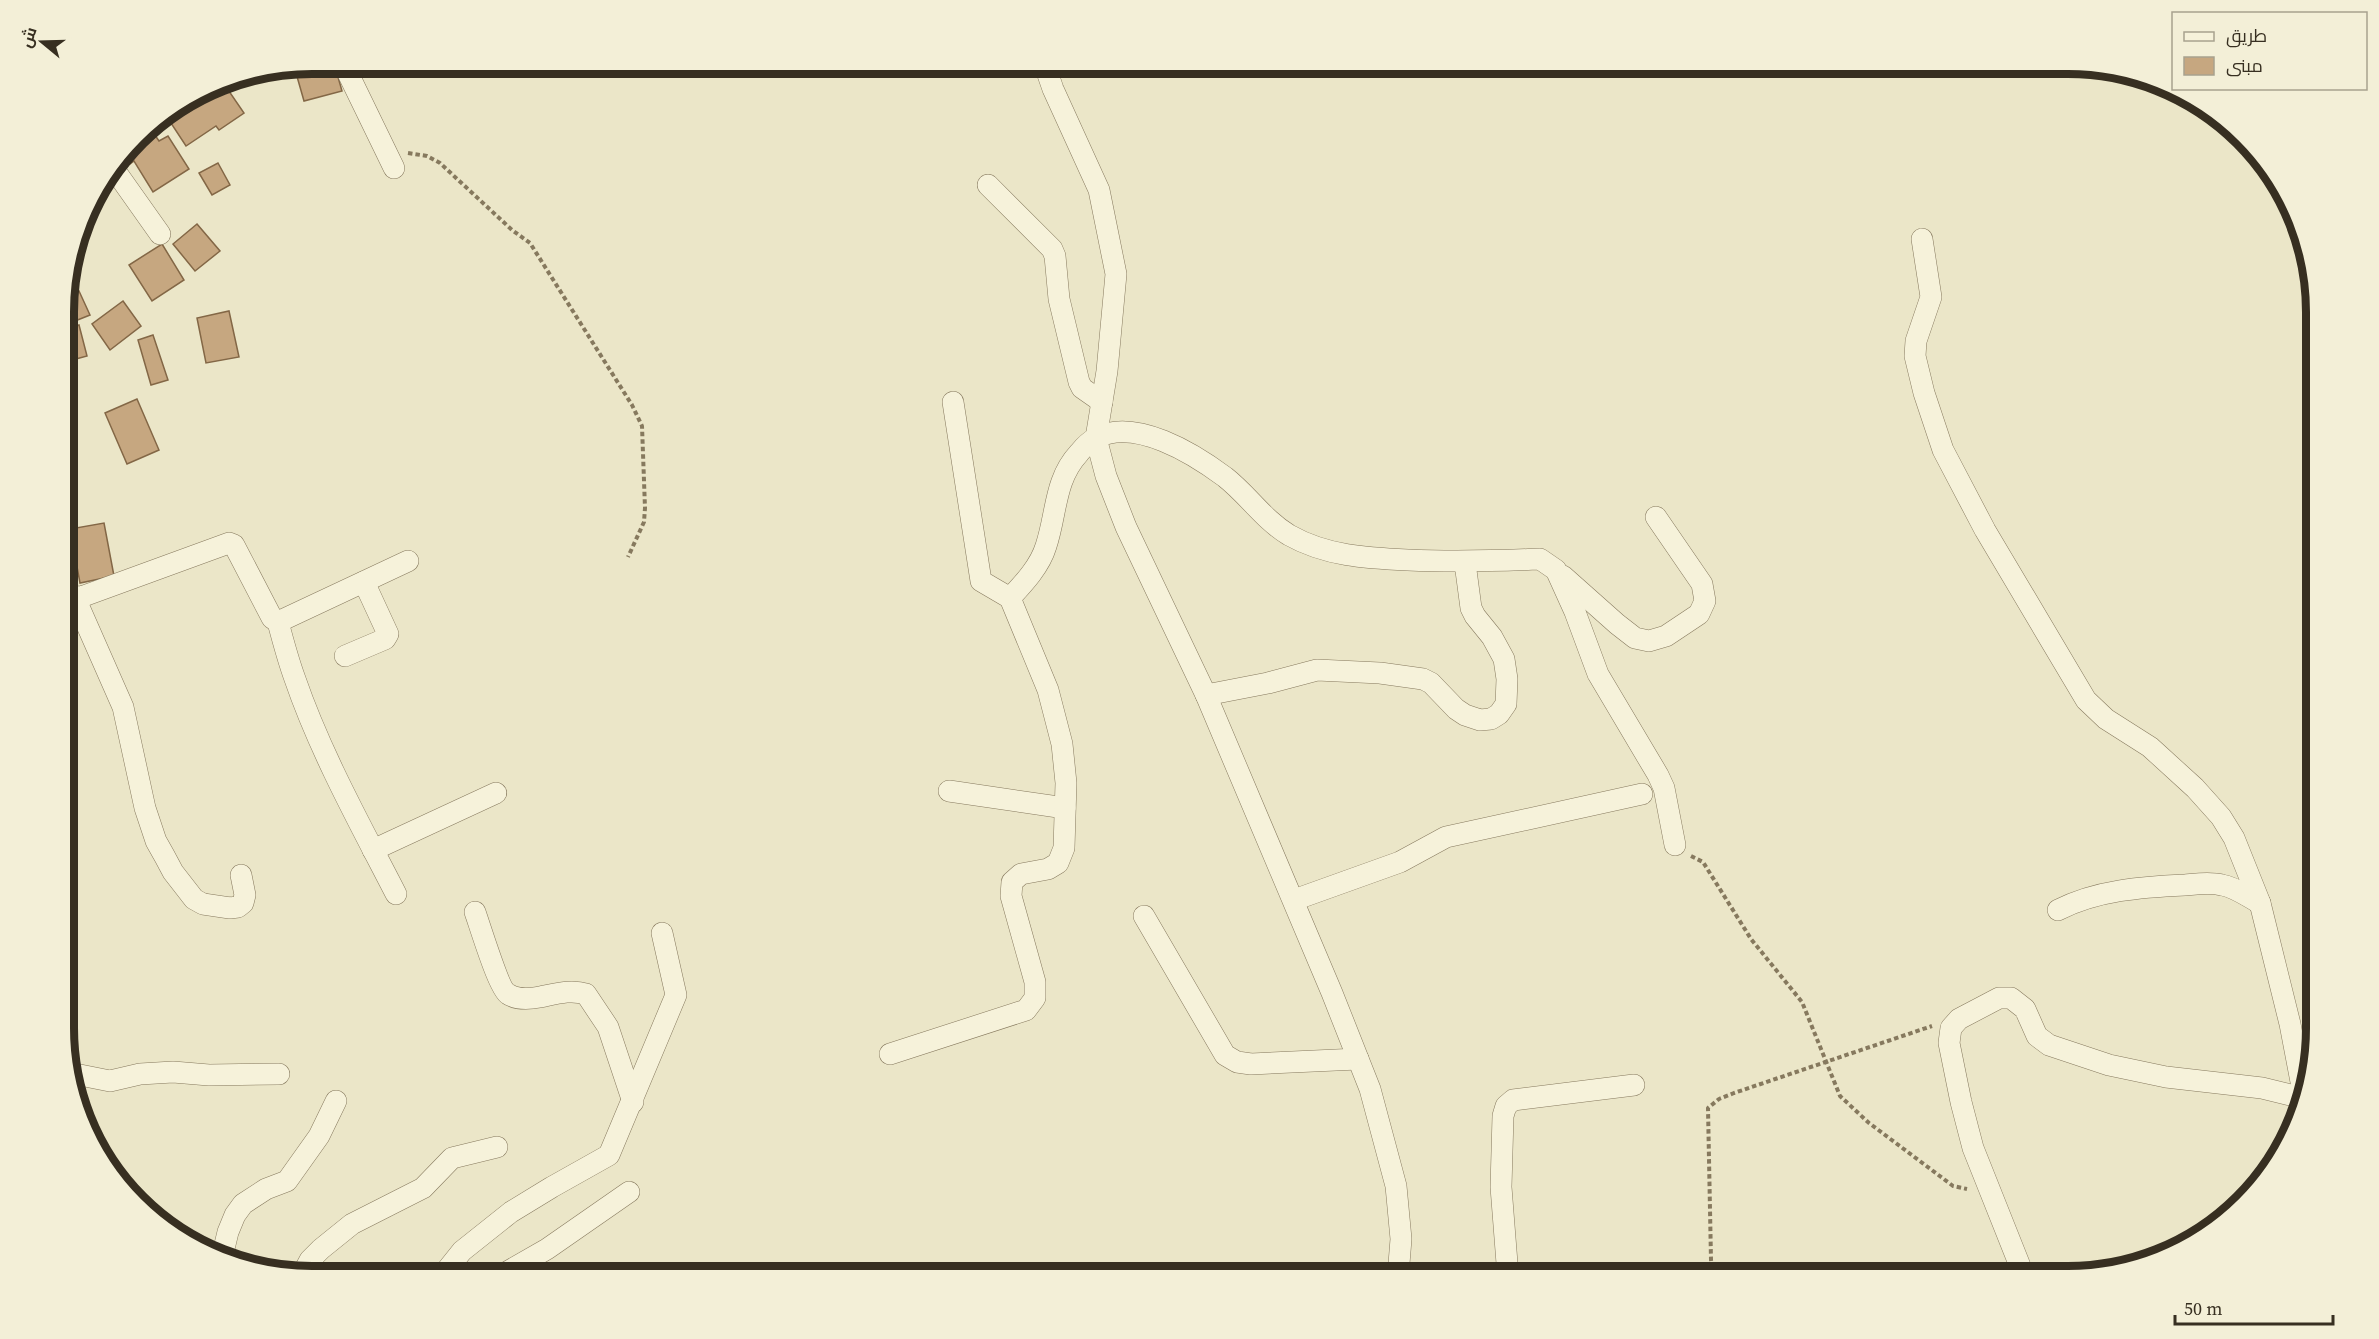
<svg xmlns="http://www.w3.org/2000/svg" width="2379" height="1339" font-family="'Source Serif 4',Cairo,serif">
  <rect width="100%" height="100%" fill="#ebe6c8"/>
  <g fill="#c6a780" stroke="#836746" stroke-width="1.5">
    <path d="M312 63H334L342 91 304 101 296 73 285 76 283 69Z"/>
    <path d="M222 81 244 113 219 130 216 126 186 146 165 114 217 82Z"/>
    <path d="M148 125 159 141 168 136 189 169 153 192 134 161 130 164 124 156Z"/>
    <path d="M218 163 230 185 212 195 199 173Z"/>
    <path d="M197 224 220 251 195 271 173 244Z"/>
    <path d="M162 244 184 280 152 301 129 265Z"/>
    <path d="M79 291 90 315 75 321 65 298Z"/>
    <path d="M123 301 141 326 110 350 92 324Z"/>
    <path d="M229 311 239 357 206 363 197 318Z"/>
    <path d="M79 325 87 356 65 362V329Z"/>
    <path d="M153 335 168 380 151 385 138 340Z"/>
    <path d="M137 399 159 450 127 464 105 413Z"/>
    <path d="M104 523 114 576 80 583 70 529Z"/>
  </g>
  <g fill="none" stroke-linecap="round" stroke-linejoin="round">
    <defs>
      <g id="minor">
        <path d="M343 63 394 168"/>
        <path d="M1044 63 1053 89 1099 190 1116 274 1107 371 1096 438 1106 476 1126 527 1206 695 1332 993 1370 1089 1396 1186 1401 1239 1398 1276"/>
        <path d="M114 169 160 234"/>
        <path d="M988 185 1052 249 1055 256 1059 299 1079 382 1082 388 1102 402"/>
        <path d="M1922 239 1931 297 1916 341 1915 356 1924 393 1943 450 1985 530 2086 700 2106 719 2150 747 2195 788 2221 817 2234 838 2260 903 2290 1024 2302 1087"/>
        <path d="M953 402 981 581 1010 598"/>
        <path d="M1563 576 1617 624 1635 638 1649 641 1666 636 1699 614 1705 601 1702 584 1656 517"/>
        <path d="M65 587 69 596 81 597 229 543 234 545 272 618 278 622 408 561"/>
        <path d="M75 598 123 707 145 808 156 841 165 857 173 872 194 899 203 904 230 908 238 907 243 903 245 895 241 875"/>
        <path d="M278 622C283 641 288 660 295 679 320 752 361 826 396 894"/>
        <path d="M345 656 385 639 388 634 364 582"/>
        <path d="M1206 695 1268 683 1317 670 1380 673 1423 679 1431 683 1456 709 1465 715 1480 720 1491 719 1499 714 1506 704 1507 679 1504 659 1492 637 1475 616 1471 608 1465 563"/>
        <path d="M949 791 1065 808"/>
        <path d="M373 850 496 793"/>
        <path d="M1294 900 1400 862 1446 837 1642 794"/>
        <path d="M2058 910C2097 890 2142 887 2185 885 2197 884 2210 882 2222 885 2235 887 2248 897 2260 903"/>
        <path d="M475 912C480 926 499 989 508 994 517 1000 530 999 540 997 555 994 571 989 586 994L608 1027 633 1102"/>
        <path d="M1144 916 1225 1055 1237 1062 1251 1064 1358 1059"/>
        <path d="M890 1054 1026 1010 1035 998V982L1011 896 1012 882 1021 874 1048 869 1058 863 1064 848 1066 783 1062 744 1048 690 1010 598C1024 583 1040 566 1046 546 1057 513 1054 480 1079 453 1083 448 1090 441 1096 438 1135 417 1194 454 1225 477 1248 495 1264 520 1289 535 1326 556 1366 558 1408 560 1452 562 1495 561 1540 559L1556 570 1575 612 1598 674 1658 775 1664 788 1675 845"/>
        <path d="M70 1073 110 1081 140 1074 173 1072 209 1075 279 1074"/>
        <path d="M222 1257 228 1232 235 1215 243 1204 266 1189 287 1181 319 1136 336 1101"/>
        <path d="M302 1275 310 1260 321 1249 352 1224 423 1188 452 1158 497 1147"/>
        <path d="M442 1276 462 1251 511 1212 552 1187 609 1155 676 995 662 933"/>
        <path d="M500 1276 547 1249 629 1192"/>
        <path d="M1508 1276 1501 1187 1503 1116 1506 1106 1513 1100 1634 1085"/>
        <path d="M2024 1276 1973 1148 1961 1102 1949 1043 1951 1028 1959 1019 1999 998H2011L2025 1009 2037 1036 2049 1045 2109 1065 2166 1077 2262 1088 2299 1097"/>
      </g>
    </defs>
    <use href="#minor" stroke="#86795e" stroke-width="22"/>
    <g stroke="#86795e" stroke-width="4" stroke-dasharray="4.5 3" stroke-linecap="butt">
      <path d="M408 153 427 156 440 163 512 230 530 243 632 405 642 426 645 508 644 522 628 557"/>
      <path d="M1691 856 1703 862 1751 939 1802 1002 1840 1096 1869 1123 1953 1186 1967 1189"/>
      <path d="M1713 1276 1711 1260 1708 1108 1719 1099 1734 1093 1932 1026"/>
    </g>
    <use href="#minor" stroke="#f6f2da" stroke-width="21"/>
  </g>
  <path d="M0 0H2379V1339H0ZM312 74H2068A238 238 0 0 1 2306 312V1028A238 238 0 0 1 2068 1266H312A238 238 0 0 1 74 1028V312A238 238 0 0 1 312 74Z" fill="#f3efd7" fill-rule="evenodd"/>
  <path fill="none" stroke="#372f21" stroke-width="8" d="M312 74H2068A238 238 0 0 1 2306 312V1028A238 238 0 0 1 2068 1266H312A238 238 0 0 1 74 1028V312A238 238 0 0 1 312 74Z"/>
  <rect x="2172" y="12" width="195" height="78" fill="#f3efd7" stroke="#a8a28e" stroke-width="1.5"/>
  <rect x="2184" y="32" width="30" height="9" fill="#f6f2da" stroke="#a8a28e" stroke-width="1.5"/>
  <text x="2226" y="42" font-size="18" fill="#372f21">طريق</text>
  <rect x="2184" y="57" width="30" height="18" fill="#c6a780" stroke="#a8a28e" stroke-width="1.5"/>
  <text x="2226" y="72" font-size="18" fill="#372f21">مبنى</text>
  <g transform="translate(42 42) rotate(289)" stroke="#f3efd7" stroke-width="4.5" paint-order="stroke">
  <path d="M0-4.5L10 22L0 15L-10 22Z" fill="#372f21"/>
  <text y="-9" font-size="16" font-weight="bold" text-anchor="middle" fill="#372f21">ش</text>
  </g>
  <path d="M2175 1315v9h158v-9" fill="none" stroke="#372f21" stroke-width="3"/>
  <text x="2184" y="1315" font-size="18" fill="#372f21" stroke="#f3efd7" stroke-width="4.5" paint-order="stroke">50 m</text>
</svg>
